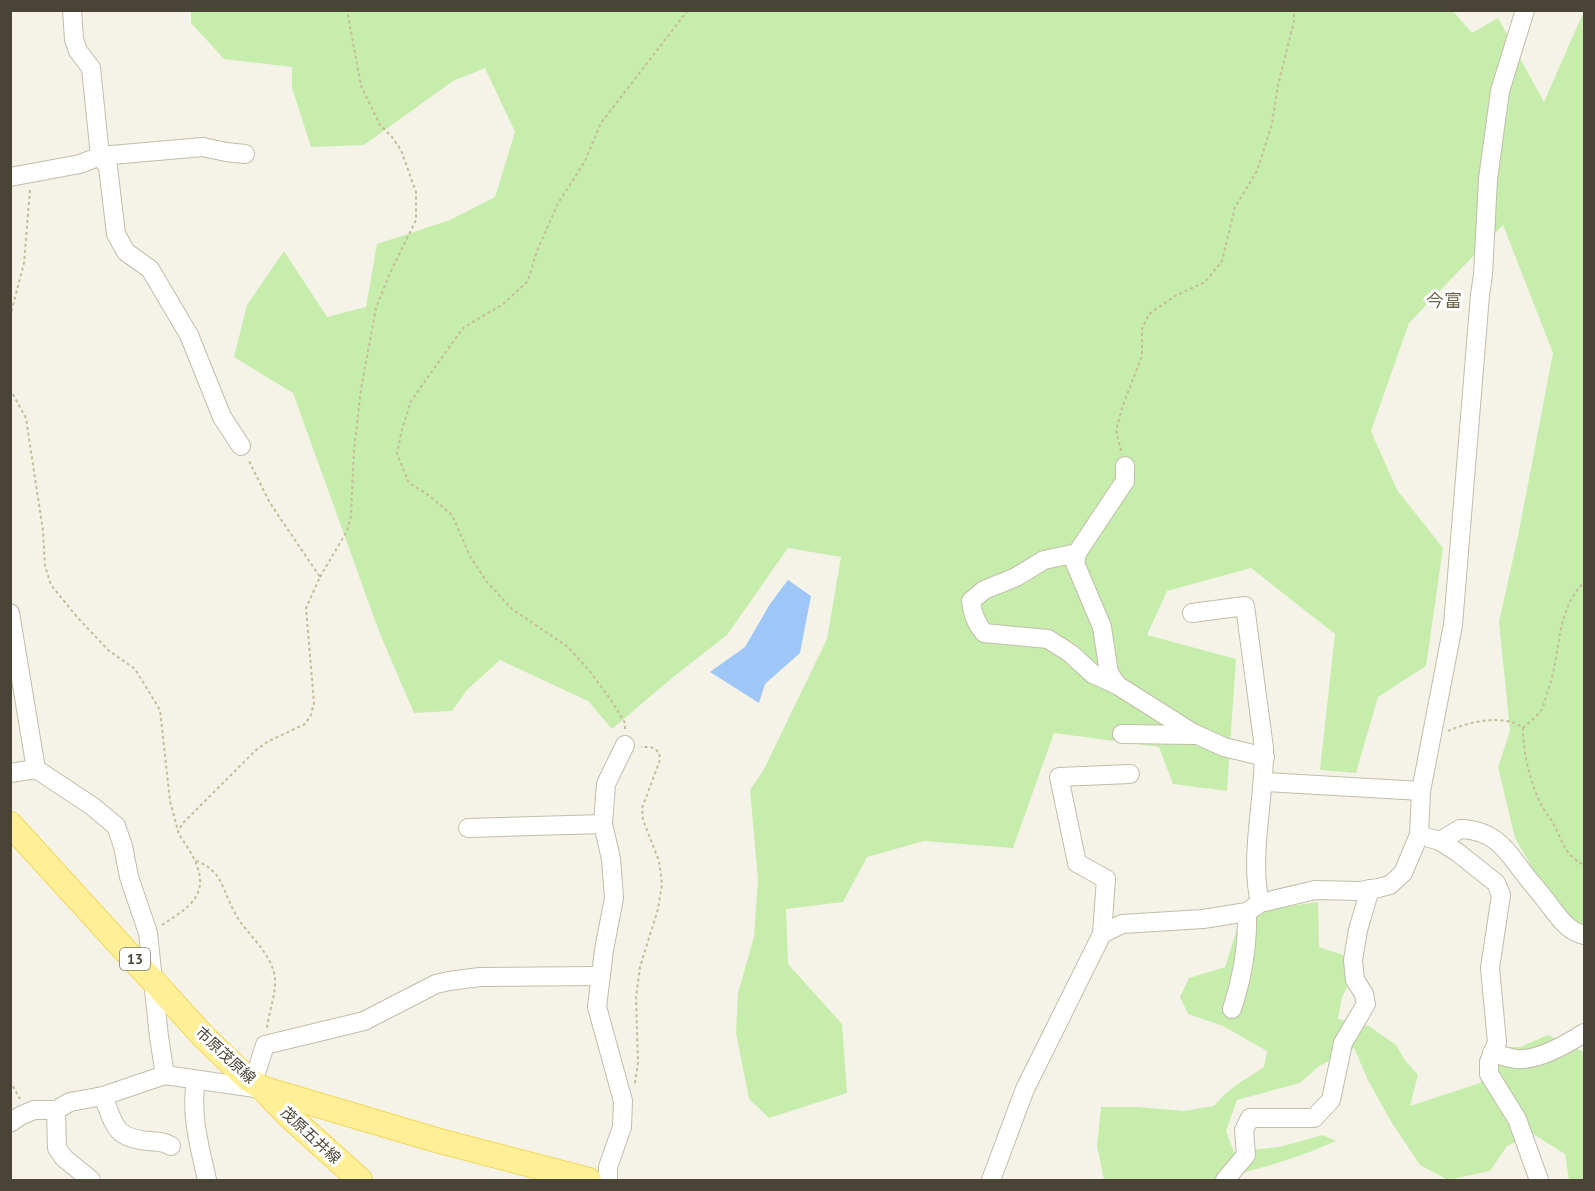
<svg xmlns="http://www.w3.org/2000/svg" width="1595" height="1191" font-family="'PT Sans','Noto Sans JP',sans-serif">
  <rect width="100%" height="100%" fill="#f5f3e8"/>
  <g fill="#c7edac">
    <path d="M191 11H1453L1472 33 1498 18 1544 102 1584 11V941L1549 897 1515 838 1498 767 1510 731 1499 622 1518 536 1553 353 1503 225 1409 323 1371 431 1397 490 1443 548 1426 666 1378 697 1356 773 1320 770 1335 634 1251 568 1167 591 1147 635 1236 659 1227 791 1173 784 1159 747 1054 733 1013 848 924 841 867 857 843 902 786 909 788 964 842 1024 847 1093 769 1118 749 1099 736 1033 738 993 754 937 758 880 750 790 764 769 827 639 841 557 788 548 727 635 672 678 612 729 588 701 500 660 467 690 452 711 414 713 380 634 293 393 234 357 247 305 284 251 327 317 366 307 377 244 450 220 495 197 515 132 485 68 453 81 364 145 311 147 292 88V67L224 59 191 23Z"/>
    <path d="M1318 902 1319 947 1343 955 1349 984 1342 997 1338 1019 1369 1026 1396 1045 1404 1059 1418 1075 1410 1106 1480 1083 1502 1047H1520L1548 1035 1584 1052V1180H1569L1565 1154 1533 1134 1507 1146 1490 1171 1448 1180 1420 1165 1390 1120 1368 1080 1354 1048 1319 1066 1300 1083 1237 1100 1226 1131 1234 1152 1279 1147 1323 1135 1336 1141C1298 1158 1259 1170 1218 1178L1216 1180H1104L1097 1146 1101 1107H1138L1184 1111 1214 1106C1228 1088 1246 1079 1264 1067L1267 1051 1223 1026 1188 1014 1180 997 1189 978 1225 967 1239 923 1263 910Z"/>
  </g>
  <path fill="#9ec7f8" d="M788 580 811 596 800 653 765 684 759 703 710 672 745 647 770 604Z"/>
  <g fill="none" stroke-linecap="round" stroke-linejoin="round">
    <defs>
      <g id="minor">
        <path d="M72 10 74 39 78 51 91 68 100 156 108 167 116 234 126 252 150 269 189 335 222 417 241 446"/>
        <path d="M10 177 80 164 100 156 203 147 226 152 245 154"/>
        <path d="M1125 466V481L1077 553 1044 560 1016 577 984 590 971 601C972 614 976 623 984 633L1048 639 1070 653 1093 674 1117 685 1193 733 1224 747 1265 757"/>
        <path d="M1077 553 1075 563 1102 627 1109 673 1117 685"/>
        <path d="M10 613 36 769 92 806 116 826 123 846 129 877 148 933 159 1037 165 1075"/>
        <path d="M1192 613 1245 606 1264 748C1265 797 1249 856 1260 903"/>
        <path d="M1122 734 1196 735"/>
        <path d="M10 773 36 769"/>
        <path d="M1264 782 1421 791"/>
        <path d="M468 828 603 824"/>
        <path d="M1419 835 1440 841 1457 852 1496 883 1501 895 1490 968 1497 1042 1489 1062V1074L1517 1119 1539 1180"/>
        <path d="M1440 841 1460 829C1496 830 1507 851 1526 876 1534 886 1542 895 1550 906 1560 919 1568 931 1584 935"/>
        <path d="M1102 934 1106 879 1077 863 1059 777 1130 774"/>
        <path d="M1232 1009C1243 976 1248 946 1247 912"/>
        <path d="M1492 1053C1500 1055 1508 1058 1516 1059 1537 1061 1567 1044 1584 1033"/>
        <path d="M249 1080 257 1070 265 1045 364 1021 436 984 449 981 480 977 600 976"/>
        <path d="M196 1081C190 1114 200 1148 207 1180"/>
        <path d="M103 1096C115 1126 114 1138 149 1141 159 1142 163 1141 171 1146"/>
        <path d="M56 1110 57 1148 64 1158 91 1180"/>
        <path d="M10 1123 20 1116 34 1110H56L70 1102 103 1096 165 1075 262 1089"/>
        <path d="M608 1180V1167L622 1127 623 1101 597 1007 604 950 614 898 611 859 603 824 606 784 625 745"/>
        <path d="M991 1180 1025 1089 1102 934 1122 924 1203 919 1247 912 1260 903 1315 890 1360 891 1378 888 1390 885 1403 873 1419 835 1421 791 1453 625 1480 295 1483 275 1488 179 1500 91 1525 10"/>
        <path d="M1225 1180 1246 1155 1244 1130 1250 1118H1314L1331 1100 1343 1043 1366 1004 1364 994 1355 980 1353 960 1358 930 1370 889"/>
      </g>
      <g id="major">
        <path d="M10 824 205 1038 249 1080 264 1089 436 1140 589 1180"/>
        <path d="M265 1091 288 1115 360 1180"/>
      </g>
    </defs>
    <use href="#minor" stroke="#c2bda9" stroke-width="20"/>
    <use href="#major" stroke="#f0d75b" stroke-width="26"/>
    <g stroke="#c5bb99" stroke-width="2" stroke-dasharray="3 3" stroke-linecap="butt">
      <path d="M10 317 24 263 30 190"/>
      <path d="M10 389 26 418 43 531 45 566 51 585 77 617 108 650 135 669 160 710 170 801 178 831"/>
      <path d="M1121 451 1116 430 1123 405 1142 356V329L1149 314 1175 296 1205 282 1222 261 1235 207 1257 171 1272 124 1278 85 1294 21V10"/>
      <path d="M320 577 347 531 351 516 354 450 361 389 376 308 390 273 416 220V192L401 150 392 137 380 125 361 86 347 10"/>
      <path d="M1523 728C1528 723 1535 718 1540 712 1544 706 1546 697 1548 690 1562 652 1554 614 1584 582"/>
      <path d="M625 729V723L611 700 588 669 568 647 512 609 486 581 470 556 452 515 426 493 409 483 397 454 402 429 411 401 463 328 503 304 528 281 537 251 558 203 584 163 601 123 688 10"/>
      <path d="M1448 731C1468 722 1504 713 1523 728 1523 753 1530 783 1542 806 1544 811 1549 816 1552 821 1563 841 1563 854 1584 865"/>
      <path d="M196 861C204 863 213 870 218 877 225 889 229 903 236 915 247 934 269 951 274 973 278 990 269 1010 267 1028"/>
      <path d="M162 925C184 910 209 898 197 866 193 854 184 843 178 832L182 824 255 751 267 742 305 724 311 715 314 703 306 608 320 577 270 503 248 459"/>
      <path d="M10 1081 20 1099"/>
      <path d="M635 1083 638 1063 636 997 640 967 658 909 662 884 659 861 643 820 642 808 660 760 659 752 651 747H641"/>
    </g>
    <use href="#minor" stroke="#fff" stroke-width="18"/>
    <use href="#major" stroke="#fff097" stroke-width="24"/>
  </g>
  <g text-anchor="middle" dominant-baseline="central" stroke-width="6" stroke-linejoin="round" paint-order="stroke">
    <rect fill="#fff" stroke="#807c72" stroke-width="1.5" x="120" y="948" width="30" height="22" rx="4.5"/>
    <g font-size="14" font-weight="bold" fill="#494435">
      <text x="135" y="959">13</text>
    </g>
    <g font-size="15" fill="#494435" stroke="#fff">
      <text transform="translate(226 1055) rotate(43)">市原茂原線</text>
      <text transform="translate(311 1135) rotate(43)">茂原五井線</text>
    </g>
    <g font-size="18" fill="#6d644b" stroke="#fff">
      <text x="1444" y="300">今富</text>
    </g>
  </g>
  <rect width="1595" height="1191" fill="none" stroke="#494435" stroke-width="24"/>
</svg>
